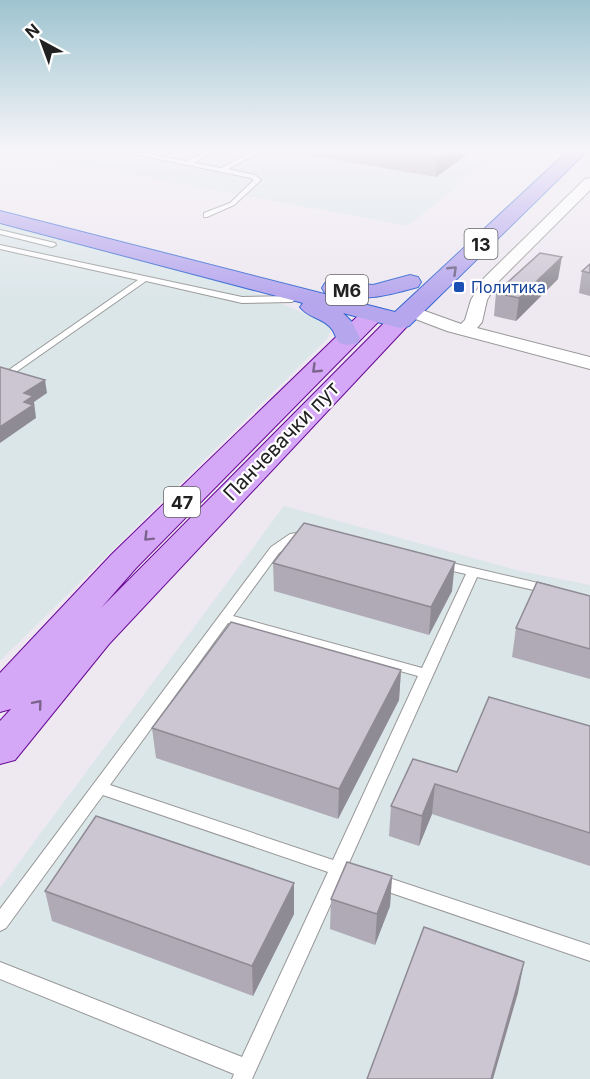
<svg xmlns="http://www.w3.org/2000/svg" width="590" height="1079" font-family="Inter,sans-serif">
  <rect width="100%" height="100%" fill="#eee8f1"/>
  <g fill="#dbe6e9">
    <path d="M0 150H502L408 226Z"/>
    <path d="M0 222 246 289 320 320 332 328 327 339 0 661Z"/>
    <path d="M284 506 520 571 590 585V1079H0V888Z"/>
  </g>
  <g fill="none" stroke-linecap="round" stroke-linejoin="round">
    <defs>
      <g id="service">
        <path d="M114 150H127L186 161 209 150H217L194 163 221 168 255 150H263L228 169 255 175 261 180 234 205 207 217H204V213L230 203 254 180 251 178Z"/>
        <path d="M0 230 55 243 56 245 52 247 0 234Z"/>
        <path d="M0 245 242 297 292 296 296 299 292 302 242 303 146 281 6 379 3 378V374L138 280 0 249Z"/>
        <path d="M309 531 313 532 315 535 313 538 297 540 279 553 233 616 422 668 466 574 435 567 433 564 435 561 439 560 551 586 557 590 551 594 477 577 348 865 352 866 354 871 352 876 343 877 252 1079H232L234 1074 0 979V962L242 1057 328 872 103 795 6 928 0 931V909L271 547 290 534ZM228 623 418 676 333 860 110 785Z"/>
        <path d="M377 874 590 945V961L371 886 368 881 371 876Z"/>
      </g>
      <path id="minor" d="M590 178V190L497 283 487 300 482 322 477 328 590 357V369L447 331 405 315 402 311 405 307 411 306 461 324 465 320 471 300 484 278 585 179Z"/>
      <path id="primary" d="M373 307 381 309 385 314 381 319 136 568 101 608 391 316 400 314 409 316 412 321 109 644 15 760 0 764V721L11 709 0 712V673L112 554 365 309Z"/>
      <g id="trunk">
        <path d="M569 150H588L409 326 400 328 343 313 352 322 360 338 357 343 348 345 339 343C335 337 335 331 329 326 321 318 307 317 300 307L303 303 0 223V211L395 312Z"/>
        <path d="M410 275 418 277 421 282 418 287C382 297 363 302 325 293L322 288 325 283 333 281 373 285Z"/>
      </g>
    </defs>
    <use href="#service" stroke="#989898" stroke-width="2"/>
    <use href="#minor" stroke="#989898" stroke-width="2"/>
    <use href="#primary" stroke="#680995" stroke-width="2"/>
    <use href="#trunk" stroke="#3367d1" stroke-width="2"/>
    <use href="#service" fill="#fff" fill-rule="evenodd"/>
    <use href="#minor" fill="#fff" fill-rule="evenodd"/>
    <use href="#primary" fill="#d5a8f7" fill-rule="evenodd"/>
    <use href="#trunk" fill="#b6a6ed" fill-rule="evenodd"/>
  </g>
  <g fill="#afaab5">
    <path d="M278 150H474L436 177Z"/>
    <path d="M590 264V296L579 293 582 271Z"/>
    <path d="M558 279 516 321 494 316 496 293Z"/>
    <path d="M273 563 452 591 429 635 274 591Z"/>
    <path d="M590 596V679L512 657 516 628Z"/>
    <path d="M401 670 399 700 338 819 156 758 152 728Z"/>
    <path d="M590 726V866L432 814 419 846 389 836 391 806 457 772Z"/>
    <path d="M392 876 390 906 375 945 330 929 331 899Z"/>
    <path d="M294 883V914L253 996 52 921 45 891Z"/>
  </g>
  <g fill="#8f8b94">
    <path d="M450 150H474L436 177 437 158Z"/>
    <path d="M562 257 558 279 516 321 519 298Z"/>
    <path d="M45 380 47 393 34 402 36 418 0 443V427L24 393Z"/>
    <path d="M455 562 452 591 429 635 431 607Z"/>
    <path d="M401 670 399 700 338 819 339 789Z"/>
    <path d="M435 784 432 814 419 846 422 816Z"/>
    <path d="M392 876 390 906 375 945 377 914Z"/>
    <path d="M294 883V914L253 996 252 966Z"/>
    <path d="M524 962 518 993 493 1079H491Z"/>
  </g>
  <g fill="#ccc6d3" stroke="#8f8b94" stroke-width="1.5">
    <path d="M385 150H450L437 158Z"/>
    <path d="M540 253 562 257 519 298 496 293Z"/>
    <path d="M590 264V273L582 271Z"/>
    <path d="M0 367 45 380 24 393 33 396 24 402 33 405 0 427Z"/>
    <path d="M304 523 455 562 431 607 273 563Z"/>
    <path d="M537 582 590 596V649L516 628Z"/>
    <path d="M231 622 401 670 339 789 152 728Z"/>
    <path d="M489 697 590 726V833L435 784 422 816 391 806 413 759 457 772Z"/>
    <path d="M96 816 294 883 252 966 45 891Z"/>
    <path d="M347 862 392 876 377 914 331 899Z"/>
    <path d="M424 927 524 962 491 1079H367Z"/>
  </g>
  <defs><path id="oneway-chevron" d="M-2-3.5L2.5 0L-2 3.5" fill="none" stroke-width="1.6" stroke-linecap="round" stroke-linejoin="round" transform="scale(1.5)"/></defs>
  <use stroke="#645d7d" href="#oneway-chevron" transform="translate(453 270) rotate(-44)"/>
  <g stroke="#7b648c">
    <use href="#oneway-chevron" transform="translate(316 369) rotate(136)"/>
    <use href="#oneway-chevron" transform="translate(148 537) rotate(135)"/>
    <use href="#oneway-chevron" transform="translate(38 704) rotate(-50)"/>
  </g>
  <linearGradient id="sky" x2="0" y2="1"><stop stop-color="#9ec4d0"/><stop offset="0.5" stop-color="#f7f5f9"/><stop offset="1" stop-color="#f7f5f9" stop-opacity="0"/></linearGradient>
  <rect width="590" height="301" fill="url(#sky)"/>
  <rect fill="#1a4fb4" stroke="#fff" stroke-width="2" x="453" y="281" width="12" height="12" rx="3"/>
  <g text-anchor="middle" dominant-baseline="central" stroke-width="4.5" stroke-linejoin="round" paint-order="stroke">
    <g font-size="16" fill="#164399" stroke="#fff" text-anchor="start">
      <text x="471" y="287">Политика</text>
    </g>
    <g fill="#fff" stroke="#646464" stroke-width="1.5">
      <rect x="464.5" y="229" width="33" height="30" rx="4.5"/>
      <rect x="326" y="275" width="42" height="30" rx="4.5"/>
      <rect x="164" y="487" width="36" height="30" rx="4.5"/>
    </g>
    <g font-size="18" font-weight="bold" fill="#212121">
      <text x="481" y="244">13</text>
      <text x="347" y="290">M6</text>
      <text x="182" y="502">47</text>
    </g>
    <g font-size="20" fill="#212121" stroke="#fff">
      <text transform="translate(281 441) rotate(-46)">Панчевачки пут</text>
    </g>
  </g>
  <g transform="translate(42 42) rotate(319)" stroke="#ffffff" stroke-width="4.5" paint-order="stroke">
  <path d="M0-4.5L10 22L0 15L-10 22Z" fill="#212121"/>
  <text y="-9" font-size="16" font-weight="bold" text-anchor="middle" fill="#212121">N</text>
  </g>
</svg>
